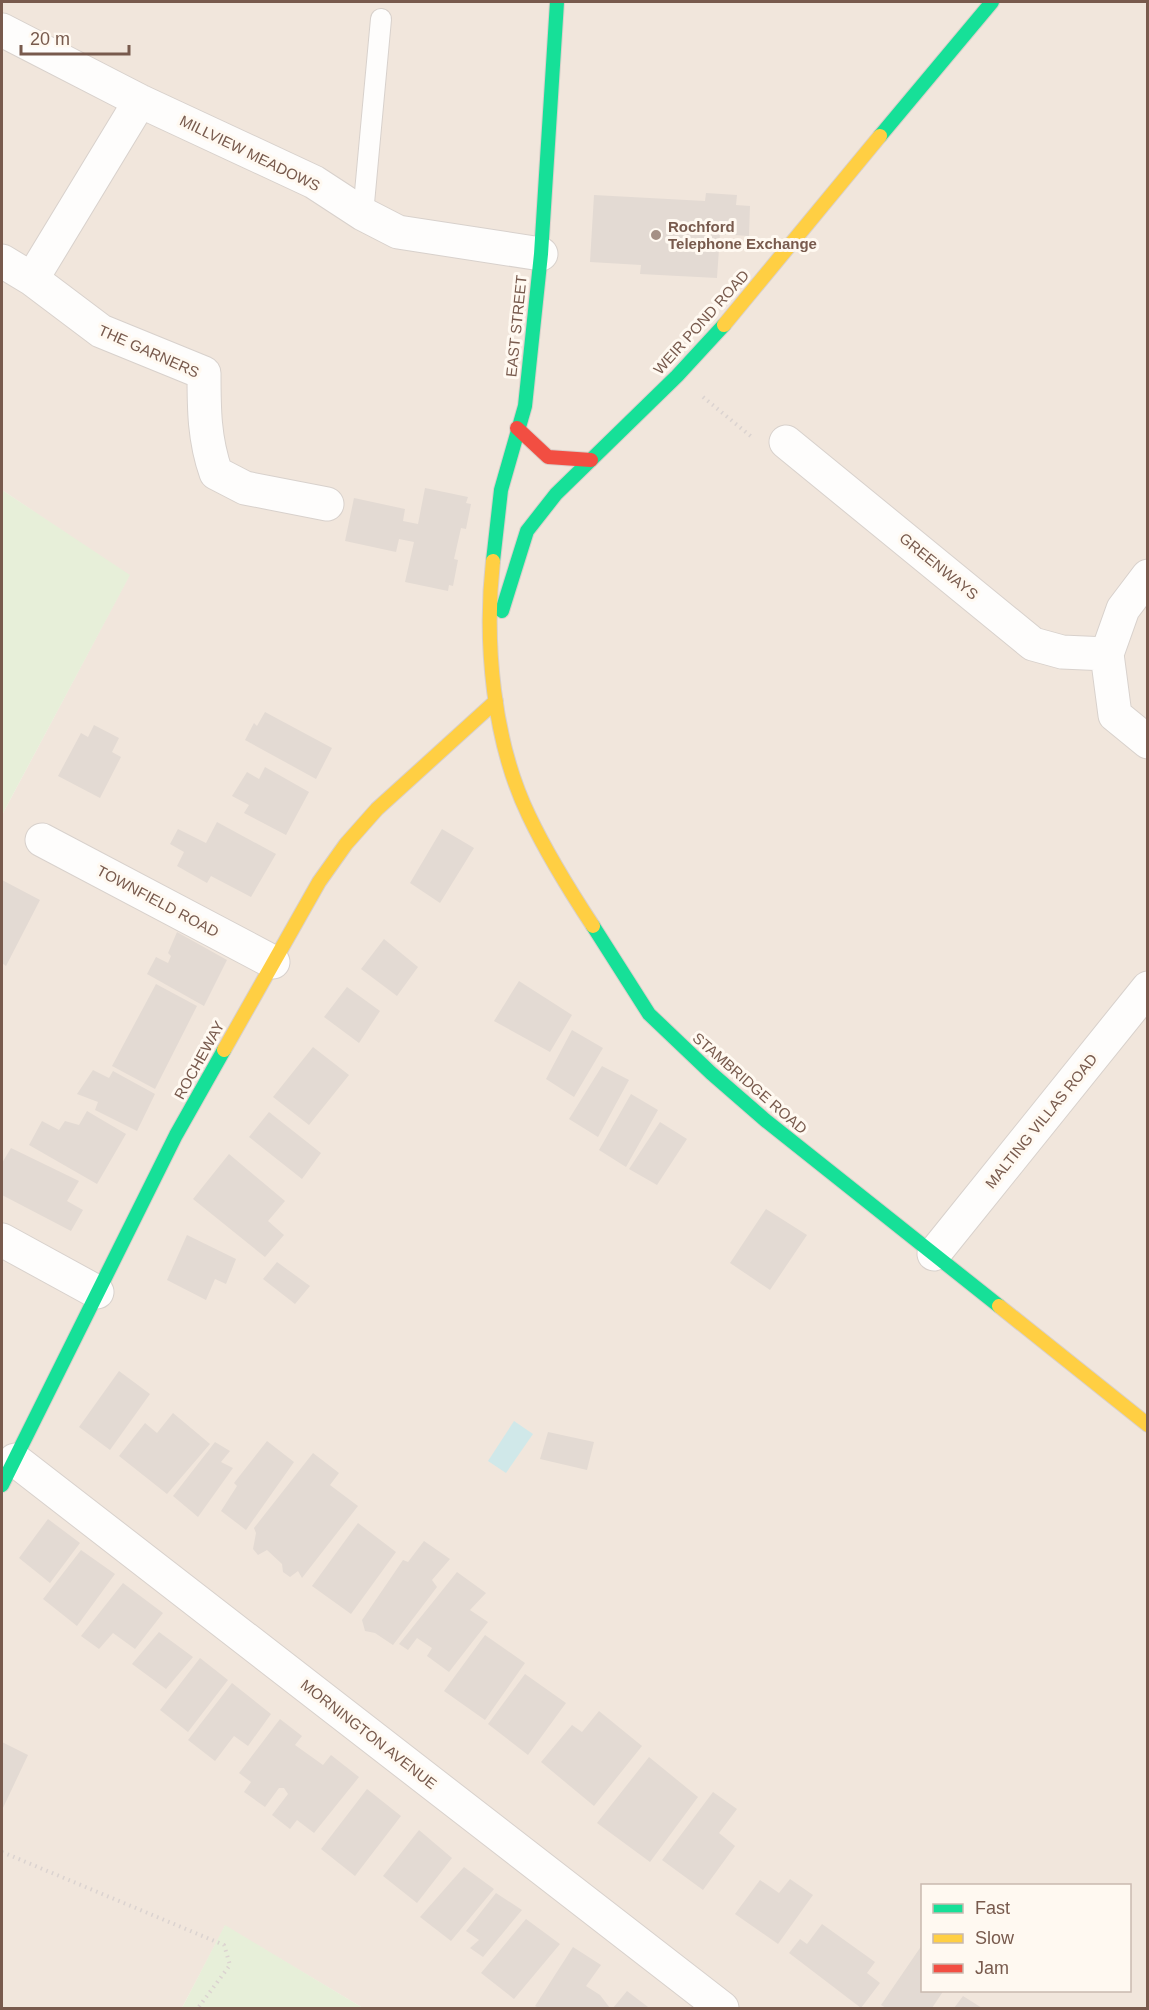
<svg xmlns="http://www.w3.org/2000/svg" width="1149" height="2010" font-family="Helvetica,sans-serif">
<rect width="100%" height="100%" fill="#f9f4ee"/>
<path fill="#f1e6dc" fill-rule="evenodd" d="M2,2H1147V2008H363L225,1926L182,2008H2V815L129,576L2,490ZM922,1886H1130V1990H922Z"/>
<path fill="#e7efd9" d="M2,490L130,575L2,815Z
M225,1925L363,2008H182Z"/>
<path fill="#d0e8e9" d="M514,1421L533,1434L506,1473L488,1461Z"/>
<path fill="#e3dad3" d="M706,193L737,195L736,205L750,206L749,236L720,234L717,278L640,274L641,265L590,262L594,195L705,201Z
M425,488L468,497L466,503L471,504L466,529L461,528L454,559L458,560L453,586L449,585L448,591L405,582L414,542L399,539L396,552L345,541L354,498L405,509L403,521L418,524Z
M265,712L332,748L316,779L245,740L254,723L257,726Z
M94,725L119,738L112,752L121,757L100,798L58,776L81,733L88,737Z
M265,767L309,792L286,835L244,813L249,805L232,796L247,772L259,779Z
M217,822L276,854L251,897L211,876L207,883L177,866L184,852L170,844L178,829L206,843Z
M442,829L474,848L440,903L410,883Z
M2,880L40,900L6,966L2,963Z
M177,932L227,960L204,1006L147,974L156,957L168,963L171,956L168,953Z
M384,939L418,967L397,996L361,969Z
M519,981L572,1015L550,1052L494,1021Z
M156,984L197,1006L155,1089L112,1066Z
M347,987L380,1011L359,1043L324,1017Z
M572,1030L603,1048L574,1097L546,1079Z
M313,1047L349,1075L309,1125L273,1097Z
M602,1066L629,1080L598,1137L569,1119Z
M93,1070L109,1078L113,1071L155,1094L137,1131L95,1110L98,1102L77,1094Z
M631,1094L658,1110L626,1167L599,1150Z
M87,1111L126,1134L97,1184L29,1145L42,1121L59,1130L65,1121L79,1125Z
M269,1112L321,1153L302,1179L249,1137Z
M660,1122L687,1139L657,1185L629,1169Z
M11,1148L79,1181L67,1201L83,1210L71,1231L2,1195V1163Z
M229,1154L285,1201L268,1221L284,1235L265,1257L193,1199Z
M766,1209L807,1235L770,1290L730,1263Z
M187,1235L236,1259L226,1284L215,1279L206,1300L167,1280Z
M277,1262L310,1286L295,1304L263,1279Z
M119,1371L150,1394L110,1450L79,1427Z
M173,1413L210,1444L167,1494L119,1456L145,1423L157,1433Z
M548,1432L594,1442L587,1470L540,1459Z
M267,1441L294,1462L246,1530L221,1511L237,1486L234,1483Z
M215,1442L230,1451L221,1462L233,1468L198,1517L173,1496Z
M313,1453L339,1473L330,1485L358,1506L302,1578L298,1571L290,1577L283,1572L282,1564L267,1550L258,1555L253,1549L256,1533L254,1528Z
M48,1519L80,1543L50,1583L19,1558Z
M358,1523L396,1552L351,1614L312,1586Z
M424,1541L450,1559L432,1580L437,1587L393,1645L375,1633L365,1631L362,1620L403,1560L408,1562Z
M81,1550L115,1574L77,1626L43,1599Z
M457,1572L486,1593L470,1610L488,1622L449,1672L427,1656L432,1648L417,1638L408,1650L399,1644Z
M123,1583L163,1613L135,1649L113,1633L99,1649L81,1636Z
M159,1632L193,1657L166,1689L132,1664Z
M485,1635L525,1663L485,1720L444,1691Z
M200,1658L228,1680L188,1732L160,1710Z
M525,1674L566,1703L528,1755L488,1724Z
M232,1683L271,1714L248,1746L234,1736L215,1761L188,1740Z
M599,1711L642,1746L594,1806L541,1762L572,1725L582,1732Z
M280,1719L302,1736L295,1745L323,1765L331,1755L359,1777L314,1833L297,1820L290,1829L272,1815L288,1794L284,1788H279L265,1807L244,1792L251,1782L239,1773Z
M2,1742L28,1755L2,1810Z
M649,1757L698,1797L650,1862L597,1823Z
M367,1789L401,1816L355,1876L321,1849Z
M713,1792L737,1809L719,1833L735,1846L703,1890L662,1860Z
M419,1830L452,1858L417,1903L383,1876Z
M464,1867L494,1889L451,1941L420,1917Z
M790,1879L813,1895L778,1944L735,1914L760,1880L779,1893Z
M496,1893L522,1910L483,1957L470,1948L479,1940L466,1931Z
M526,1919L560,1944L514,1999L481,1973Z
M822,1924L875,1962L867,1973L880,1983L861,2008L789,1953L800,1939L807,1944Z
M922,1945V1990H944L932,2008H886L881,2005Z
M573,1947L601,1965L586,1986L600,1995L610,2008H539L535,2006Z
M627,1991L648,2007L647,2008H613Z
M963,1996L982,2008H954Z"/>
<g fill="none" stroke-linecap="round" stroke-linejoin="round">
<defs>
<path id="lane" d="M363,214L381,19"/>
<path id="street" d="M2,30L140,101L314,182L363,214L398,232L541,254
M140,101L32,279L101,331L204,373C204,408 204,439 216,473L245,488L327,504
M2,261L32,279
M786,442L1033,644L1062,652L1107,654
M1148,576L1123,609L1107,654L1115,715L1148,742
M42,840L273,962
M2,1240L97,1292
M934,1254L1148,988
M15,1460L722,2008"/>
<path id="fast" d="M880,136L992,2
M493,561L501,490L525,406L541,254L557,2
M502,611L527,531L556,494L677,376L724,325
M593,926L649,1014L711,1073L765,1120L999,1306
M2,1485L176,1135L224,1050"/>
<path id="slow" d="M724,325L880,136
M493,561C484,642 493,742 529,816C547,854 570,891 593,926
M224,1050L319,882L346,844L377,809L496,701
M999,1306L1148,1425"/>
<path id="jam" d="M517,428L548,457L591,460"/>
</defs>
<use href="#lane" stroke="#d8d1cc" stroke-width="22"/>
<use href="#street" stroke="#d8d1cc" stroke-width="35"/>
<use href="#fast" stroke="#d9d0ca" stroke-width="16"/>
<use href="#slow" stroke="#d9d0ca" stroke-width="16"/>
<use href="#jam" stroke="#d9d0ca" stroke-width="16"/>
<path stroke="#dbd3d0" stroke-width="4" stroke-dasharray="1.5 4.5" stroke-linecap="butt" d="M703,397L753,438
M2,1852L224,1945L230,1965L198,2008"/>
<use href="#lane" stroke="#fefdfc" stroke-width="20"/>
<use href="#street" stroke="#fefdfc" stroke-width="33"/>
<use href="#fast" stroke="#16e098" stroke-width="14"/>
<use href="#slow" stroke="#ffcf43" stroke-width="14"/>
<use href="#jam" stroke="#f24e42" stroke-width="14"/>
</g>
<circle fill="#a59085" stroke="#fff9f1" stroke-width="2" cx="656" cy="235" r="6"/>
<g text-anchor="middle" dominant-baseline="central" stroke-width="6" stroke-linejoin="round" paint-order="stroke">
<g font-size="15" fill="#785a4d" stroke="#fff9f1">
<text transform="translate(250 153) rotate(26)">MILLVIEW MEADOWS</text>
<text transform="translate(701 322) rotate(-48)">WEIR POND ROAD</text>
<text transform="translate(516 326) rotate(-84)">EAST STREET</text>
<text transform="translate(149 351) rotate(24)">THE GARNERS</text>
<text transform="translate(939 566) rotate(39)">GREENWAYS</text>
<text transform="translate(158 901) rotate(28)">TOWNFIELD ROAD</text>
<text transform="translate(199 1060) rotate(-61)">ROCHEWAY</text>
<text transform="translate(750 1083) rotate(41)">STAMBRIDGE ROAD</text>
<text transform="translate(1041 1121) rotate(-51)">MALTING VILLAS ROAD</text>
<text transform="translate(369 1734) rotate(38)">MORNINGTON AVENUE</text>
</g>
<g font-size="15" font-weight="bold" fill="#785a4d" stroke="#fff9f1" text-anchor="start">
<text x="668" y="226">Rochford<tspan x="668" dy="17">Telephone Exchange</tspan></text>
</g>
</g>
<rect width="1149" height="2010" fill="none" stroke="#785a4d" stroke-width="6"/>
<rect x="921" y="1884" width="210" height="108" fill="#fff9f1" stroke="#c9b9af" stroke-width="1.5"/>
<rect x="933" y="1904" width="30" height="9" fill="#16e098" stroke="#c9b9af" stroke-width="1.5"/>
<text x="975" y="1914" font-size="18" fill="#785a4d">Fast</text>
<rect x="933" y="1934" width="30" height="9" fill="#ffcf43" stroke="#c9b9af" stroke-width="1.5"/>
<text x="975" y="1944" font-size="18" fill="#785a4d">Slow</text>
<rect x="933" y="1964" width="30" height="9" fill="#f24e42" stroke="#c9b9af" stroke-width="1.5"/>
<text x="975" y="1974" font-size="18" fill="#785a4d">Jam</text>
<path d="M21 45v9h108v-9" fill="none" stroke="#785a4d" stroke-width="3"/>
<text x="30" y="45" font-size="18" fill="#785a4d" stroke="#fff9f1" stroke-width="4.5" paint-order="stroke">20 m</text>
</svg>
